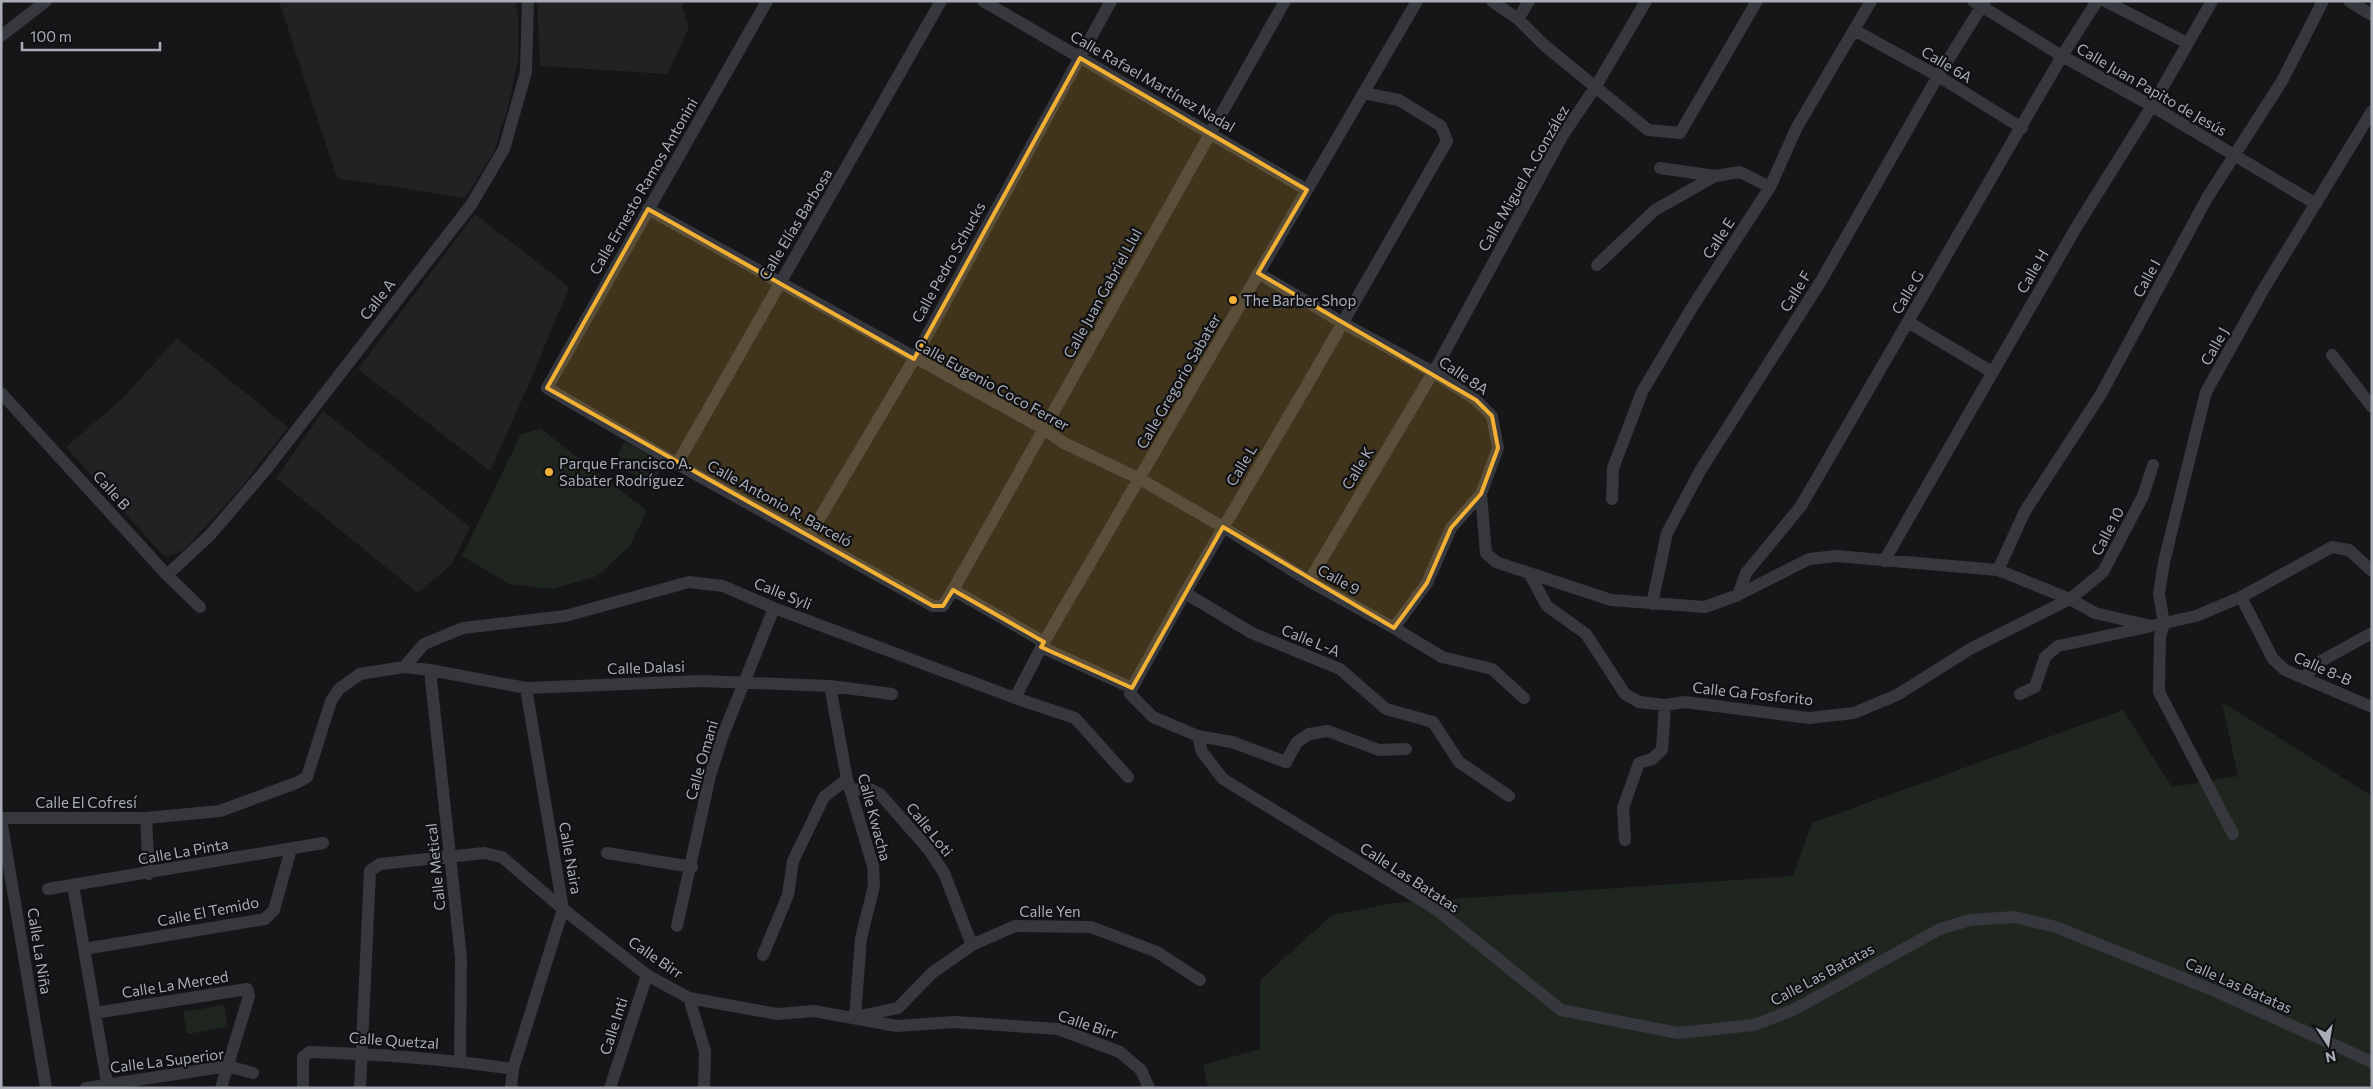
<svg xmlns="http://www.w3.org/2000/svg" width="2373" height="1089" font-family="Commissioner,sans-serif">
<rect width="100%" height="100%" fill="#161618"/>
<path fill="#222225" d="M279,1H515L518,15V61L508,107L494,152L465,198L337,178Z
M537,1H685L682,6L689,28L667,74L540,66Z
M475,214L569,287L532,377L490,471L358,369Z
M177,338L288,427L239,490L184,550L169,556L163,555L66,447L123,398Z
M323,411L470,527L451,565L418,593L276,478Z"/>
<path fill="#1e261f" d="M541,429L647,511L629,547L597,576L552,589L509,584L462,556L521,434Z
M625,442L663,463L652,485L613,463Z
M2222,702L2372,796V1088H1208L1203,1065L1260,1049V980L1332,915L1394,903L1793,876L1812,823L2123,710L2172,787L2238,776Z
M224,1005L228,1027L187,1034L183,1012Z"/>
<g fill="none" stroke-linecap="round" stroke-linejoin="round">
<path stroke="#37383d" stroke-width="12" d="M767,1L547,388L677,464L933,606H943L953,590L1285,1
M983,1L1307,190
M1492,1L1518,19L1544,45L1648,130L1680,133L1757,1
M1973,1L2062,56L2152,106L2316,204
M2105,1L2187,43
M2349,1L2372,15
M1518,19L1529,1
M1854,30L1938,76L2022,128
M1,36L46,1
M1363,93L1399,100L1441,126L1447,141L1303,392L1185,593L1132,688L1130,694L1153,717L1198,736L1202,752L1223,779L1437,910L1561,1010L1678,1033L1754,1025L1793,1010L1940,929L1970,920L2015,917L2056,927L2215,991L2372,1062
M1660,168L1715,176L1740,172L1770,187
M648,209L1044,429L1064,443L1140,479L1223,527L1309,581L1394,628L1442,657L1492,669L1524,698
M1597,265L1655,210L1715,176
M1258,273L1343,323L1433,372L1476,400L1492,416L1498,448L1481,494L1451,528L1427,583L1394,628
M1908,322L1992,372
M2332,355L2372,407
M1,393L167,575L200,607
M677,464C764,309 854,156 941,1
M1481,494L1486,553L1496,562L1529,573L1547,606L1586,634L1625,694L1639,702L1665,705L1685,702L1809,718L1854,713L1897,695L1970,649L2070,599L2103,572L2143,496L2153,465
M1612,499L1613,468L1642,392L1691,309L1770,187L1797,127L1871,1
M809,536L914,359L1111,1
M1884,561L2077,226L2152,106L2212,1
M1998,570L2025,511L2101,394L2207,198L2282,81L2323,1
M1529,573L1611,600L1705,607L1738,595L1809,559L1836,556L1998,570L2070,599L2095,613L2151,626L2196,616L2241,597L2332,547L2349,550L2371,570
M167,575L210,535L264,472L471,205L504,149L526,72L528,1
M1309,581L1438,364L1563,135L1596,86L1646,1
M953,590L1044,642
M1185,593L1252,633L1340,669L1386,709L1433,722L1459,762L1509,796
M1738,595L1746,573L1801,506L2062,56L2097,1
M2241,597L2273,659L2285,670L2372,707
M1652,604L1667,533L1700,471L1821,281L1938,76L1985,1
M1041,647L1132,688
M404,667L424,644L463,628L565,616L689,582L723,586L774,608L1015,698L1075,718L1128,777
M430,670L461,958L460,1061
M2304,677L2321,661L2372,633
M830,686L847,779L873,866L874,886L861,938L855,1017L898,1008L932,973L972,945L1015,926L1091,927L1157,952L1200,980
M2020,694L2035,687L2045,657L2058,646L2148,627
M1015,698L1044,642L1417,1
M1198,736L1232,742L1286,762L1297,742L1309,734L1328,731L1379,750L1406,749
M850,790L867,788L880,794L929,850L944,873L972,945
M1,818H146L149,874
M146,818L220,811L296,783L307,777L331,701L339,689L360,674L404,667L430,670L526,688L702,681L830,686L892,694
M1,819L46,1088
M2233,834L2159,692L2160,636L2164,624L2159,594L2164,562L2206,392L2263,290L2372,111
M1625,840L1623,808L1639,763L1652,759L1662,750L1665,705
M607,853L692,867
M73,885L108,1088
M48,889L323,843
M677,926L710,776L723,735L774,608
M84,949L265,919L274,910L291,849
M763,955L788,895L793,861L824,797L847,779
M689,998L705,1051L704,1088
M95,1013L247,989L249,996L221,1088
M86,1088L228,1066L253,1073
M303,1088V1057L310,1052C378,1054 446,1059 513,1069
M360,1088L370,871L380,864L484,853L502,857L563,909L647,975L689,998L777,1014L814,1011L897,1026L955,1022L1058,1029L1120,1052L1141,1070L1149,1088
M511,1088L513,1069L563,909L526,688
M610,1088L647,975"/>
</g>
<path fill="#f2b134" fill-opacity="0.2" stroke="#f2b134" stroke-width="4" stroke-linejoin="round" d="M1080,58L1307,190L1258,273L1476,400L1492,416L1498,448L1481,494L1451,528L1427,583L1394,628L1223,527L1132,688L1041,647L1044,642L953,590L943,606H933L547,388L648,209L914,359Z"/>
<g fill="#f2b134" stroke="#111113" stroke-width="2">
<circle cx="1233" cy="300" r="5"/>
<circle cx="549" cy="472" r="5"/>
</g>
<g text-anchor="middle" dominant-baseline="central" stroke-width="4.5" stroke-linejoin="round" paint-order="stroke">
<g font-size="15" fill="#a8adb8" stroke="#111113">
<text transform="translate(1947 64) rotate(31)">Calle 6A</text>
<text transform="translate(1153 81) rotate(30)">Calle Rafael Martínez Nadal</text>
<text transform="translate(2152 89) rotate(30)">Calle Juan Papito de Jesús</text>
<text transform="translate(1523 178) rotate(-60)">Calle Miguel A. González</text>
<text transform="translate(643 186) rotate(-60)">Calle Ernesto Ramos Antonini</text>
<text transform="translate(795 224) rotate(-59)">Calle Elías Barbosa</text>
<text transform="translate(1718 238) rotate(-57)">Calle E</text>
<text transform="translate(948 262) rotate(-61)">Calle Pedro Schucks</text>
<text transform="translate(2032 271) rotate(-60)">Calle H</text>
<text transform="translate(2146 278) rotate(-61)">Calle I</text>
<text transform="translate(1795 291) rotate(-58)">Calle F</text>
<text transform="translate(1907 292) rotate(-59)">Calle G</text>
<text transform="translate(1102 293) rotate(-61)">Calle Juan Gabriel Llul</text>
<text transform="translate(377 299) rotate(-52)">Calle A</text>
<text transform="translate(2214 346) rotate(-61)">Calle J</text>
<text transform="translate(1464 375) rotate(34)">Calle 8A</text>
<text transform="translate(1178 381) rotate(-60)">Calle Gregorio Sabater</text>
<text transform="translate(992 384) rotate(29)">Calle Eugenio Coco Ferrer</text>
<text transform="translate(1241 465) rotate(-59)">Calle L</text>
<text transform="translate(1357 468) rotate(-59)">Calle K</text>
<text transform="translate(112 490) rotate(48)">Calle B</text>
<text transform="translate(780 503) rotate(29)">Calle Antonio R. Barceló</text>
<text transform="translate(2107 531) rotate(-62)">Calle 10</text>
<text transform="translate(1339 579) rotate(29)">Calle 9</text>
<text transform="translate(783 593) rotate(22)">Calle Syli</text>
<text transform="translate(1311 640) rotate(22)">Calle L-A</text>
<text transform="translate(646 667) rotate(-2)">Calle Dalasi</text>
<text transform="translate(2323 668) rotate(24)">Calle 8-B</text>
<text transform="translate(1753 693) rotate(6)">Calle Ga Fosforito</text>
<text transform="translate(701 760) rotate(-74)">Calle Omani</text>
<text x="86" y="802">Calle El Cofresí</text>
<text transform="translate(875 817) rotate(75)">Calle Kwacha</text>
<text transform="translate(930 829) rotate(51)">Calle Loti</text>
<text transform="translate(183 851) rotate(-10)">Calle La Pinta</text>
<text transform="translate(571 858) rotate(80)">Calle Naira</text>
<text transform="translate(435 867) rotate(-96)">Calle Metical</text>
<text transform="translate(1410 877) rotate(33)">Calle Las Batatas</text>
<text transform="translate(208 911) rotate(-11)">Calle El Temido</text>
<text x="1050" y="911">Calle Yen</text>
<text transform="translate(40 951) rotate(81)">Calle La Niña</text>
<text transform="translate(656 957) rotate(34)">Calle Birr</text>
<text transform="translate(1822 974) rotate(-28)">Calle Las Batatas</text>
<text transform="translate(175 984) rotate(-9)">Calle La Merced</text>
<text transform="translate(2239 985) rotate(24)">Calle Las Batatas</text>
<text transform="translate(1088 1024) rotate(18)">Calle Birr</text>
<text transform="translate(613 1026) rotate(-72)">Calle Inti</text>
<text transform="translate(394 1040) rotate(4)">Calle Quetzal</text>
<text transform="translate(167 1060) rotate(-7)">Calle La Superior</text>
</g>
<g font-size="15" fill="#a8adb8" stroke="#111113" text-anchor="start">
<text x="1243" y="300">The Barber Shop</text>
<text x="559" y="463">Parque Francisco A.<tspan x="559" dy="17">Sabater Rodríguez</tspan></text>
</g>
</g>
<rect width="2373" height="1089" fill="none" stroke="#a8adb8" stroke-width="5"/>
<g transform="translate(2328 1044) rotate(168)" stroke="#111113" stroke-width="4" paint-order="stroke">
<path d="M0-4L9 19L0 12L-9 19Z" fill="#a8adb8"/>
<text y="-8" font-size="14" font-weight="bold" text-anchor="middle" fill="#a8adb8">N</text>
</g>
<path d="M22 42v8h138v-8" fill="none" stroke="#a8adb8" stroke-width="2.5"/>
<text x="30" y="42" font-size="15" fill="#a8adb8" stroke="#111113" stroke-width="4" paint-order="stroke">100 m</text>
</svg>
